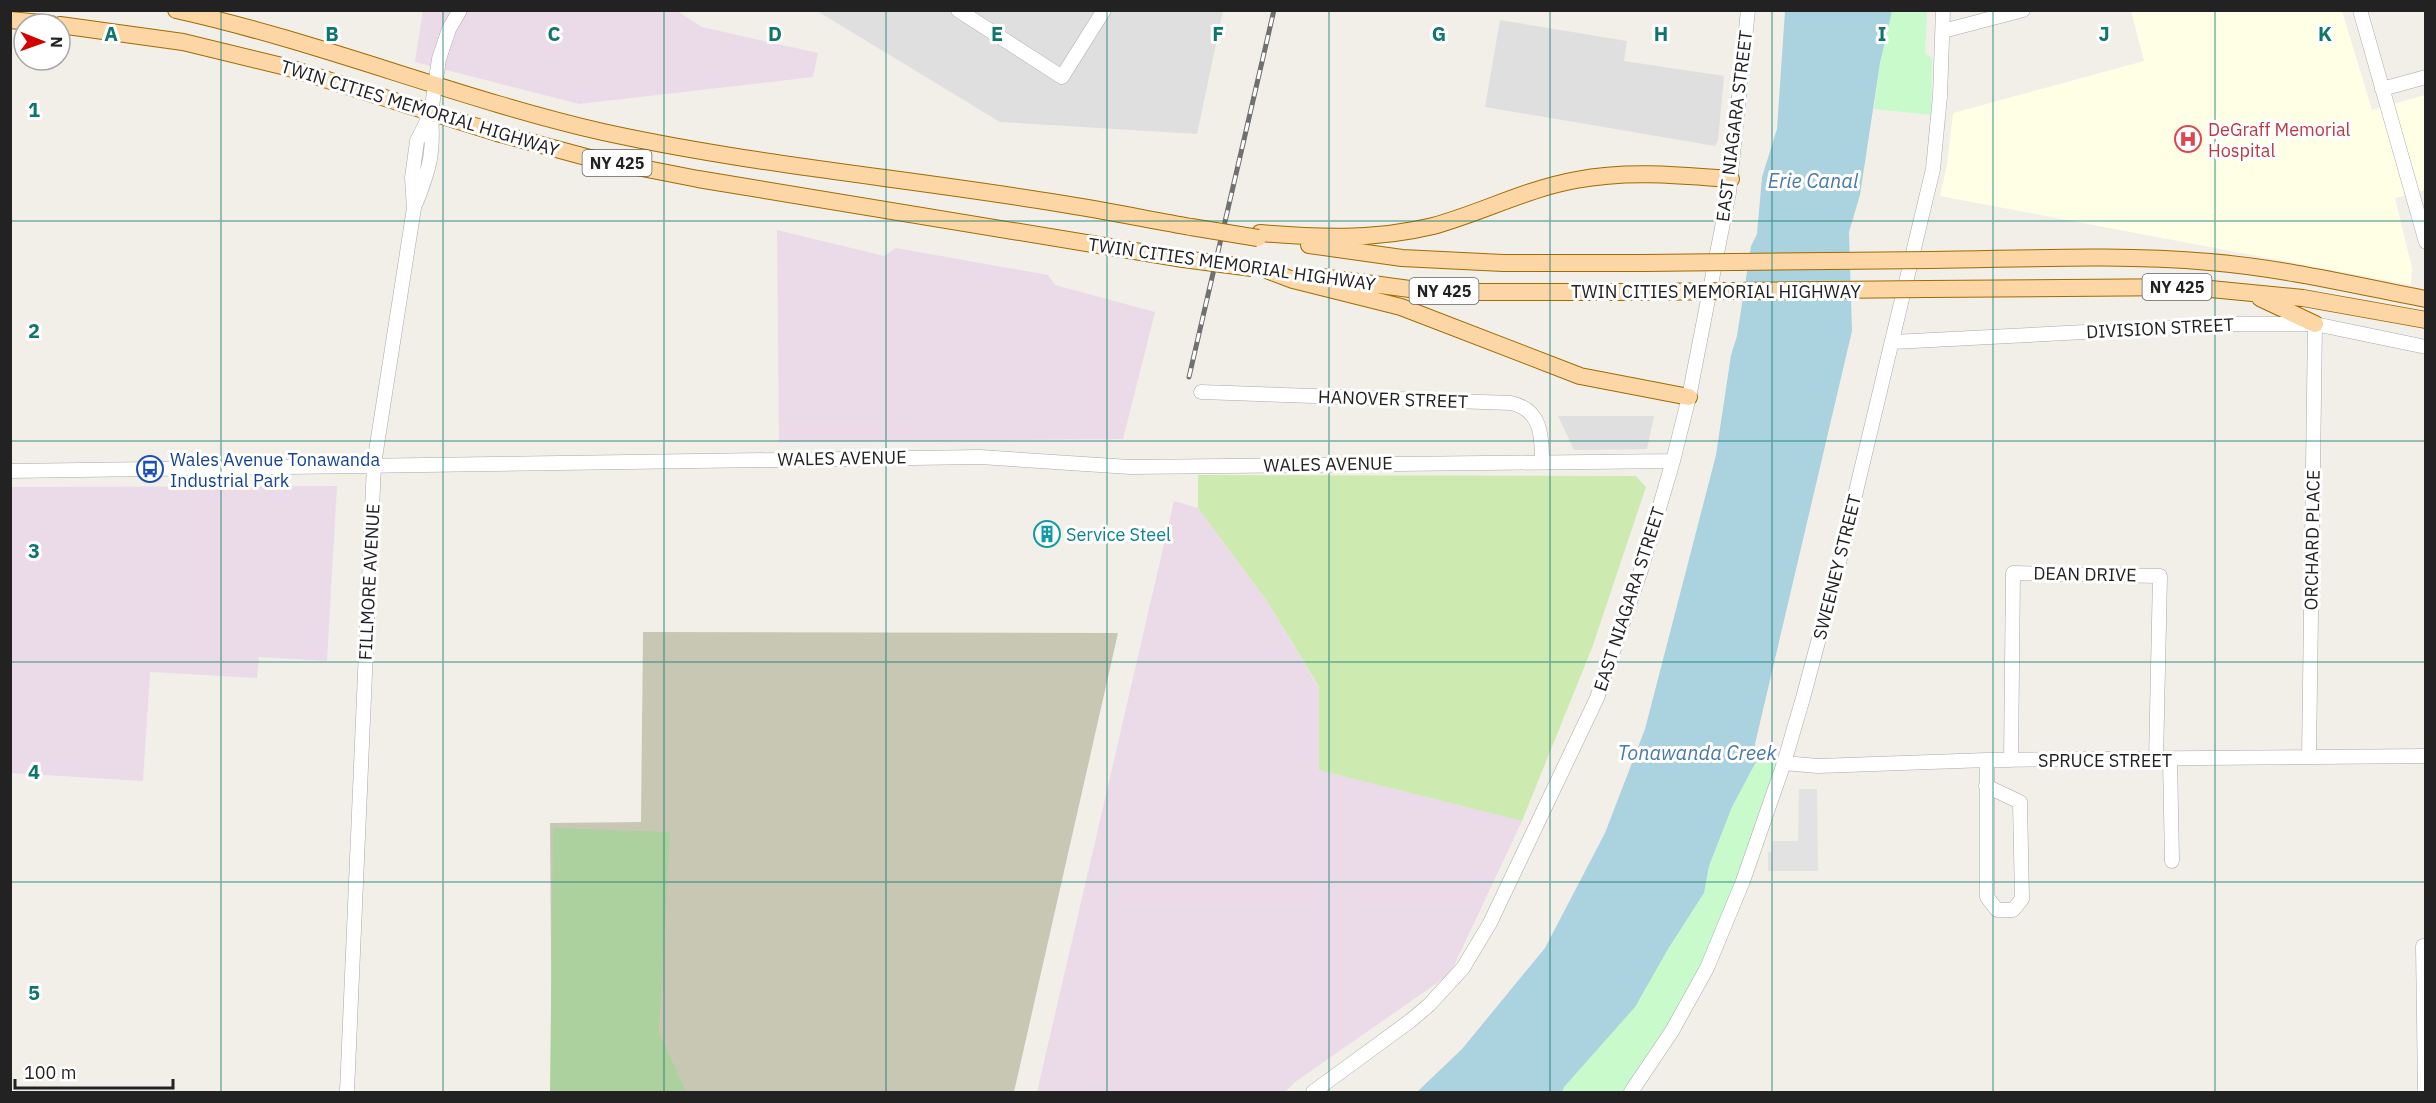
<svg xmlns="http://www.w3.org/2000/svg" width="2436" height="1103" font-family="'IBM Plex Sans',sans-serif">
<rect width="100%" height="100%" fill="#f2efe9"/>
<path fill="#e0dfdf" d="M817,11H1223L1197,134L1000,122Z
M1500,20L1627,41L1624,61L1724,76L1718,140L1715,146L1485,107Z
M1558,416H1654L1647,449L1574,450Z"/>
<path fill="#ebdbe8" d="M423,10L677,11L702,27L818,53L813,77L579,104L415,62Z
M777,230L884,256L896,248L1048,275L1055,285L1155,312L1123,439L779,442Z
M337,486L327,661L259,657L257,678L150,672L143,781L11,773V487Z
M1174,501L1198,508L1267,601L1319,688L1320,770L1522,821L1450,974L1295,1082L1285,1092H1037Z"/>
<path fill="#ffffe5" d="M2131,11H2342L2372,110L2425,95V190L2395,198L2412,268L2411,285L1940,196L1947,165L1953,113L2144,61Z"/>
<path fill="#c7c7b4" d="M643,632L1118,633L1014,1092H552L550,823L641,822Z"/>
<path fill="#cdebb0" d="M1198,475L1636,476L1646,487L1592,648L1522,821L1319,770V687L1267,601L1198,508Z"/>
<path fill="#add19e" d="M553,828L670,832L659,1032L686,1092H550Z"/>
<path fill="#c8facc" d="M1892,11H1927L1925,53L1932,58L1931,115L1874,109L1880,63Z
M1757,760L1784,763L1707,968L1630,1092H1562L1563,1087L1668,949L1704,893L1709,866L1732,807Z"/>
<path fill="#e2e2e2" d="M1799,789H1817L1818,871H1768V852H1772V841H1798Z"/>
<path fill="#aad3df" d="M1785,11H1892L1880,63L1860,195L1849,232L1852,331L1755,744L1757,760L1732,807L1709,866L1704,893L1668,949L1635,1007L1564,1087L1562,1092H1417L1462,1049L1545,948L1605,833L1645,729L1716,455L1731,355L1737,336L1751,246L1757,234L1762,177L1777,129Z"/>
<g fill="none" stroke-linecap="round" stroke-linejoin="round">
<defs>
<path id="minor" d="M958,10L1062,77L1104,10
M2360,10L2426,242
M1943,31L2023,10
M2382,89L2426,77
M416,203C430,168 434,152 431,114
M1893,342L2238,324H2315L2426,347
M1201,392L1511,403C1541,410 1542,434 1542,462
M10,471L980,457L1130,467L1673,461
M2309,757L2315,324
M2170,759L2172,861
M2011,760L2013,573L2160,576L2156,760
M1784,763L1818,766L1987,760L2426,756
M1986,786L2020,802L2022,899L2013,910H1997L1987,897V760
M2423,946L2425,1092
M347,1092L374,464L414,208L412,178L417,141L431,113L439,59L449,29L460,10
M1313,1092L1410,1021L1429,1005L1463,968L1490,923L1597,698L1641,570L1673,461L1689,397L1729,192L1748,10
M1631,1092L1672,1031L1707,968L1743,881L1784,763L1803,698L1837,571L1933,169L1940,96L1943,10"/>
<path id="major" d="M176,10C321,42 459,99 603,132C753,165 906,178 1057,203C1102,210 1146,219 1191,227
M10,20L51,24
M60,25L183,42L286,67L497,133L586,157L698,179L1183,259
M1260,233C1318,238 1376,240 1433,226C1481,213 1526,189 1576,180C1627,170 1679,175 1731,179
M1309,245L1402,258L1503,263H1643
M1932,260C2024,259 2118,254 2210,262C2282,268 2354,285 2426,299
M1269,271L1293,280L1401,307L1580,376L1689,397
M1321,277L1417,290L1465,292H1637
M1927,289L2190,287L2303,298L2426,320
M2260,298L2315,324"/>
</defs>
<use href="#minor" stroke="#a9a9a9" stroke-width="15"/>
<use href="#major" stroke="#a06b00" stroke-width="18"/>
<use href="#minor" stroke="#fff" stroke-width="14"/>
<use href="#major" stroke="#fcd6a4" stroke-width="16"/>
<defs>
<path id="rail" d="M1189,377L1274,10"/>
</defs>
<use href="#rail" stroke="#707070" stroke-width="5"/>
<use href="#rail" stroke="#fff" stroke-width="3" stroke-dasharray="9" stroke-linecap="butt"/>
<defs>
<path id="major-bridge" d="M1191,227L1258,238
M1183,259L1252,268
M1643,263L1932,260
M1637,292L1927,289"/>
</defs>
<use href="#major-bridge" stroke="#a06b00" stroke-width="18" stroke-linecap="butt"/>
<use href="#major-bridge" stroke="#fcd6a4" stroke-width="16"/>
</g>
<path fill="none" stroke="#0f766e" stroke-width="1.5" stroke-opacity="0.55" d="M221,10V1092M443,10V1092M664,10V1092M886,10V1092M1107,10V1092M1329,10V1092M1550,10V1092M1772,10V1092M1993,10V1092M2215,10V1092M10,221H2426M10,441H2426M10,662H2426M10,882H2426"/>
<defs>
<symbol id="hospital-ring" viewBox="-11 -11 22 22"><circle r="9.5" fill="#fff" stroke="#e0444e" stroke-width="1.5"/><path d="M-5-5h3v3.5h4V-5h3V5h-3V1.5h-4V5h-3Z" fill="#e0444e"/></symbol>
<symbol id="bus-ring" viewBox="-11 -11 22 22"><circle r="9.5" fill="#fff" stroke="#1a4fb4" stroke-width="1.5"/><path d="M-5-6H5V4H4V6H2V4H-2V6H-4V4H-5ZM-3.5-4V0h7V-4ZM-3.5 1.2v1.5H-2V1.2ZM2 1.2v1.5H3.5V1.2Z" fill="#1a4fb4"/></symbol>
<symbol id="building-ring" viewBox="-11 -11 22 22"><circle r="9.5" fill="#fff" stroke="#0f9aa8" stroke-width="1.5"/><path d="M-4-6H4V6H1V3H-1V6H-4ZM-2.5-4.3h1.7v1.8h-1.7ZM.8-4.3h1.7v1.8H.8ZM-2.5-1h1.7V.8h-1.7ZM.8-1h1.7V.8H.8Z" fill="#0f9aa8"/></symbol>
</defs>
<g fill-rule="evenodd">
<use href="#hospital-ring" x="2173" y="124" width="30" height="30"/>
<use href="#bus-ring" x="135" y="454" width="30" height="30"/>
<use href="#building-ring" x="1032" y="519" width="30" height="30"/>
</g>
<g text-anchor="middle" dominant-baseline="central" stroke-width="6" stroke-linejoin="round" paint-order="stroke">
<g fill="#fff" stroke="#646464" stroke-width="1.5">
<rect x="582.5" y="150" width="69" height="26" rx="4.5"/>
<rect x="2142.5" y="274" width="69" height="26" rx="4.5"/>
<rect x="1409.5" y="278" width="69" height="26" rx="4.5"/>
</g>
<g font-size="16" font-weight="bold" fill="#222">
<text x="617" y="163">NY 425</text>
<text x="2177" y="287">NY 425</text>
<text x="1444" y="291">NY 425</text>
</g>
<g font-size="18" fill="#222" stroke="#fff">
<text transform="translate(420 108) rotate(17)">TWIN CITIES MEMORIAL HIGHWAY</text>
<text transform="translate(1734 126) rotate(-83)">EAST NIAGARA STREET</text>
<text transform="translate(1232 264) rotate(8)">TWIN CITIES MEMORIAL HIGHWAY</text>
<text x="1716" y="291">TWIN CITIES MEMORIAL HIGHWAY</text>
<text transform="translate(2160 328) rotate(-3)">DIVISION STREET</text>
<text transform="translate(1393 399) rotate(2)">HANOVER STREET</text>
<text transform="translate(842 458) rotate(-1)">WALES AVENUE</text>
<text transform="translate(1328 464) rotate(-1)">WALES AVENUE</text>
<text transform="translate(2312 540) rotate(-89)">ORCHARD PLACE</text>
<text transform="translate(1837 567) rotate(-76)">SWEENEY STREET</text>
<text transform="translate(2085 574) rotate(1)">DEAN DRIVE</text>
<text transform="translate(369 582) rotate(-87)">FILLMORE AVENUE</text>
<text transform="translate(1629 599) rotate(-72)">EAST NIAGARA STREET</text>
<text x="2105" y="760">SPRUCE STREET</text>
</g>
<g font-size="18" fill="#be3a42" stroke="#fff" text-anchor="start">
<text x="2208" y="129">DeGraff Memorial<tspan x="2208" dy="21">Hospital</tspan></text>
</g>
<g font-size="18" fill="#164399" stroke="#fff" text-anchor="start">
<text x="170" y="459">Wales Avenue Tonawanda<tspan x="170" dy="21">Industrial Park</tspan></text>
</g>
<g font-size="18" fill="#0d838f" stroke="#fff" text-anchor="start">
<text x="1066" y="534">Service Steel</text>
</g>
<g font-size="20" font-style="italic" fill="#4a7aab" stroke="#fff">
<text x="1813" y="180">Erie Canal</text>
<text x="1697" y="752">Tonawanda Creek</text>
</g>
</g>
<g font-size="20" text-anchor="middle" font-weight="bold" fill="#0f766e" stroke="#fff" stroke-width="6" stroke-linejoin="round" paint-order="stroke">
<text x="111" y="41">A</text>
<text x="332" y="41">B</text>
<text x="554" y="41">C</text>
<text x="775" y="41">D</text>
<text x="997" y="41">E</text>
<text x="1218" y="41">F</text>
<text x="1439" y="41">G</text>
<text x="1661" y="41">H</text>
<text x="1882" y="41">I</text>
<text x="2104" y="41">J</text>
<text x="2325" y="41">K</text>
<text x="34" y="117">1</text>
<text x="34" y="338">2</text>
<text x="34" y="558">3</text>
<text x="34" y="779">4</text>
<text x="34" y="1000">5</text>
</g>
<rect width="2436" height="1103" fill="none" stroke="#222222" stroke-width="24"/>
<g transform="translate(42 42) rotate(91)"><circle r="28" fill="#ffffff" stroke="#a7a7a7" stroke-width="1.5"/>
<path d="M0-4.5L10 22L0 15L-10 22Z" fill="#d40000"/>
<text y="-9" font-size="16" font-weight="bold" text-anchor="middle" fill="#222222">N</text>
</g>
<path d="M15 1079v9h158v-9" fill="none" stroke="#222222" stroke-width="3"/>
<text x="24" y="1079" font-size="18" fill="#222222" stroke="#ffffff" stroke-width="4.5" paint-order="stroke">100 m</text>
</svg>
